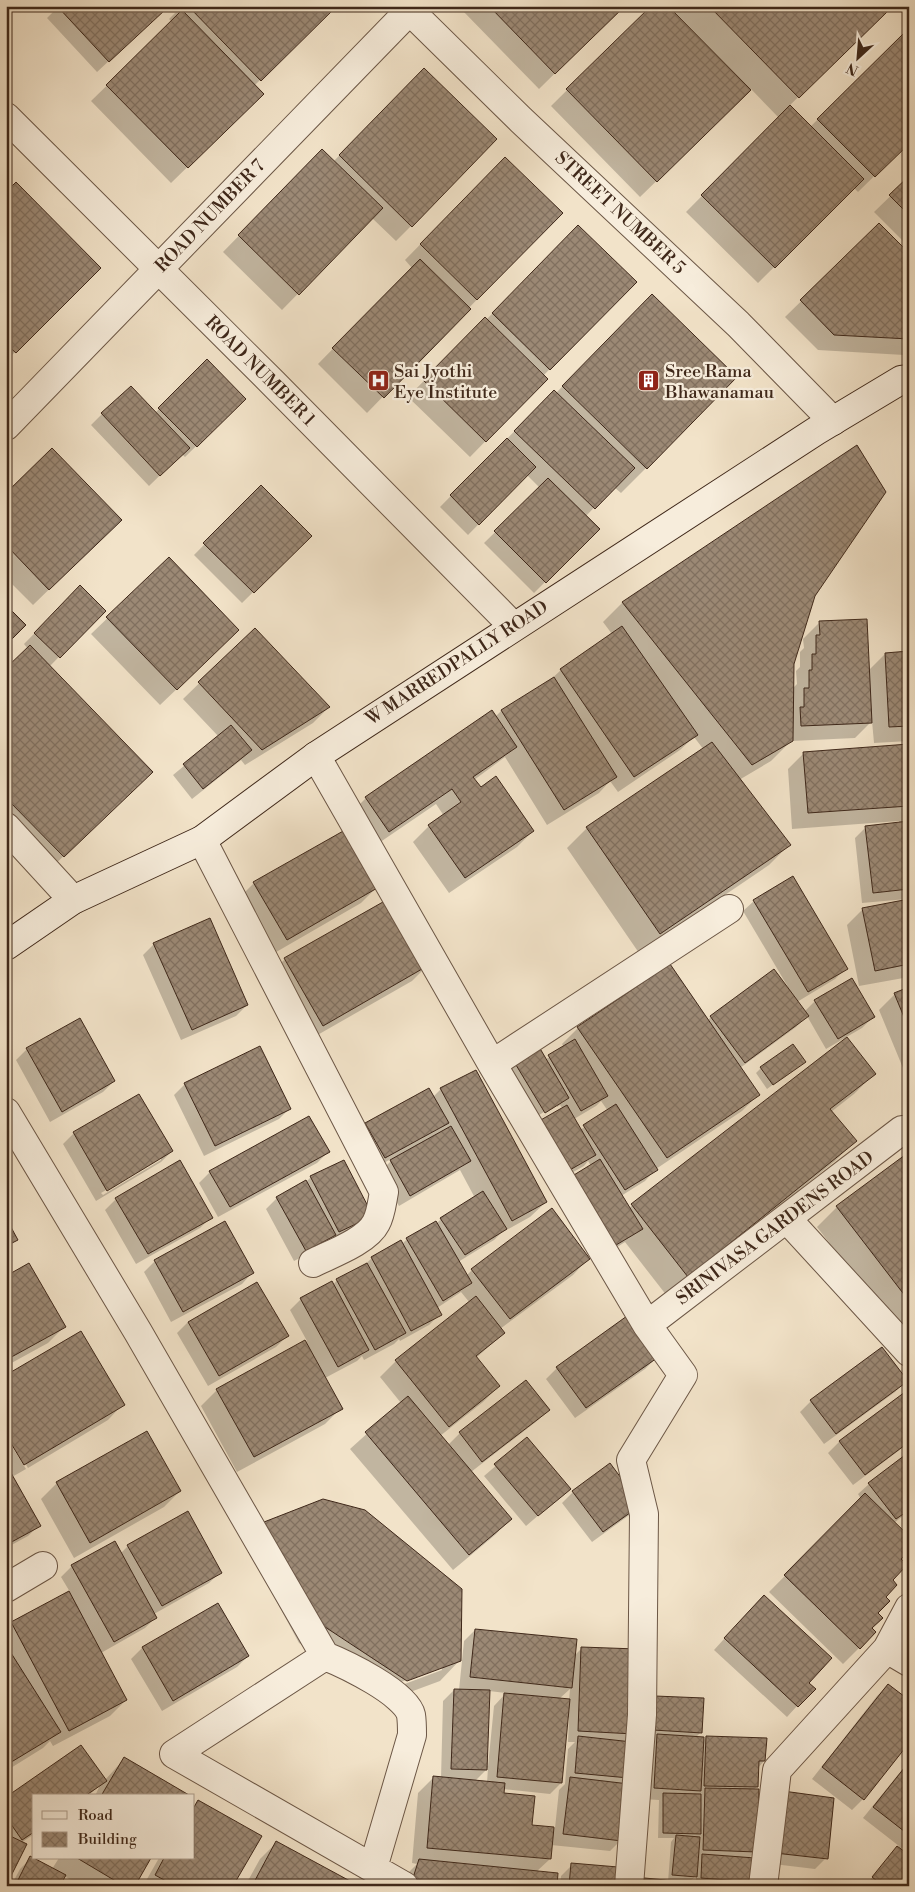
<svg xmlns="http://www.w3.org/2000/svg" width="915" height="1892" font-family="'Libre Bodoni',serif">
<defs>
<pattern id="building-cross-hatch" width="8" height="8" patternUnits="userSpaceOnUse" patternTransform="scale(1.25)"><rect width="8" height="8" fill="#9c8975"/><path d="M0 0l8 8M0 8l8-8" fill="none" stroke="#81705f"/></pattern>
</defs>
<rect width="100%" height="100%" fill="#f2e3c9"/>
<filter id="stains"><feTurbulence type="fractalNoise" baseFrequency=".004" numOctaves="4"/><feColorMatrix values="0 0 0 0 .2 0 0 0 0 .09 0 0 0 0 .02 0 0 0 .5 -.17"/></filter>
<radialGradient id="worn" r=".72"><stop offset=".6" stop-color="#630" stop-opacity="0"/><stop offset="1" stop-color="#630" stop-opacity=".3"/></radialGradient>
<path fill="#0003" fill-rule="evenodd" d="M59,6L153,20L97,72L47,18Z
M182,6H336L255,85L247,109L171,183L91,101L172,22L169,19Z
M464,6H623L539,89L461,9Z
M652,6L668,8L670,6H882L867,31L789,106L810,127L905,34L909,142L858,192L854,188L758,283L686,212L779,118L751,89L640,197L551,106Z
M408,85L411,226L396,241L372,218L282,310L223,252L322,151L333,162Z
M505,158L561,213L367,413L318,364L412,268L405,260Z
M909,178V247L874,212Z
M6,193L100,268L6,361Z
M879,225L909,255V350L904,355L818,350L785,317Z
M562,242L635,282L543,376L546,379L470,457L408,397L485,319L486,320Z
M626,321L646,468L621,493L614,487L585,517L598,529L534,593L484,543L540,488L527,475L468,535L440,507L554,391L556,393Z
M207,361L244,399L185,457L182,454L149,486L91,425L102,414L155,413Z
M857,447L792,664V689L797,684L796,671L800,667V652L804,648L803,639L819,623L868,671L885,654L909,653V741L874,743L872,721L855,738L791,741L771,761L739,780L789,845L769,865L639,953L567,848L587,828L704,750L694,737L680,750L618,792L610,781L599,793L547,825L505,757L474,780L480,789L533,831L517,847L449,893L413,842L429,826L444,816L436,804L373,847L350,814L366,798L492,712L495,717L501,711L548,682L561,670L612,634L603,622L622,603Z
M261,487L310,536L242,603L194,555Z
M6,495L104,536L33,605L6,578Z
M169,559L222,646L160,705L91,634Z
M80,587L104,611L50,666L131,791L43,876L6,838V670L28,649L24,644Z
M255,629L329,707L313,723L245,765L241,760L192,799L173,775L219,737L183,699Z
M909,746V977L859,986L847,925L863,909L907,901V899L862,903L855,838L866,827L899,824V821L792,829L788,769L804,753Z
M254,883L377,887L361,903L271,955L238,899Z
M754,901L846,968L835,979L797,1002L804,1012L815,1001L873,1017L862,1028L826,1049L807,1016L796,1027L740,1068L758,1095L742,1111L656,1169L645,1181L621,1196L629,1208L847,1039L874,1074L854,1094L831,1112L855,1141L835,1161L667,1296L625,1242L600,1258L591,1166L588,1161L584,1166L557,1181L563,1109L560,1105L533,1123L503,1072L514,1061L545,1060L564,1047L562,1044L578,1028L707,1021L711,1017L788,987L743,911ZM601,1101L608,1111L580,1130L574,1119L596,1106ZM557,1104V1107L540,1118L539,1115Z
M154,944L247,1005L236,1016L181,1040L143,955Z
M285,959L428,965L412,981L307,1041L269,975Z
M909,988V1065L903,1068L879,1010L895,994Z
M79,1019L114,1081L103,1092L50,1122L16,1060L27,1049Z
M260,1047L290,1108L279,1119L204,1156L174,1095L185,1084Z
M804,1062L767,1089L756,1073L761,1068Z
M441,1089L546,1202L530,1217L501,1233L494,1240L458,1262L466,1276L472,1270L588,1259L573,1275L500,1329L504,1333L476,1358L499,1386L483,1402L440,1436L448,1445L460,1433L526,1382L548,1410L537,1421L471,1472L510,1519L495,1535L453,1570L350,1449L401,1403L380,1377L396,1361L470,1303L461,1292L437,1308L440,1314L429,1325L400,1341L399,1339L394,1344L364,1360L362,1356L357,1361L325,1378L341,1408L325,1424L237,1472L201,1406L217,1390L307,1341L290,1310L301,1299L333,1285L337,1280L362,1267L372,1258L402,1244L407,1239L436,1224L441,1219L475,1198L460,1170L399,1206L380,1172L395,1157L374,1168L355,1135L366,1124L433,1097Z
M138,1095L172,1151L161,1162L96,1201L63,1144L74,1133ZM161,1157V1160L103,1195L101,1193Z
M328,1152L317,1163L218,1217L199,1183L210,1172Z
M909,1153V1342L907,1344L817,1227L837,1207Z
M344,1161L360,1227L294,1261L266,1209L277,1198L307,1181L311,1177Z
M116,1199L211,1217L200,1228L136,1264L105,1210Z
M6,1221L16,1240L6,1250Z
M155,1261L252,1273L242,1284L171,1322L144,1272Z
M6,1277L64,1327L48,1343L6,1366Z
M257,1284L287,1336L276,1347L208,1386L177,1333L188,1322Z
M656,1358L645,1369L575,1418L546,1379L557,1368Z
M906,1381L895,1392L824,1444L800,1412L811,1401Z
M905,1393L909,1399V1443L853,1485L828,1453L839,1442Z
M123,1404L108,1420L28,1468L6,1433Z
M146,1433L180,1491L164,1507L74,1558L41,1499L57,1483Z
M6,1437L26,1469L12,1477L39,1525L28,1536L6,1548Z
M527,1439L569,1489L526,1526L484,1476Z
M909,1454V1511L894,1523L902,1545L899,1559L871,1629L859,1648L843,1664L769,1592L861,1499L858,1494L869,1484Z
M573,1492L639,1505L628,1516L592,1542L562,1503Z
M265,1523L460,1660L440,1681L386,1701L299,1643L245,1543ZM442,1667V1670L402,1685L401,1682Z
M128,1546L220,1572L209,1583L154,1614L156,1617L145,1628L101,1653L126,1700L110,1716L53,1746L50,1741L43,1748L6,1771V1628L11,1623L70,1592L61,1577L72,1566L120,1554Z
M218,1604L248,1656L237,1667L162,1711L131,1659L142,1648Z
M753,1607L807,1683L797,1706L787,1717L714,1650Z
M475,1630L574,1656L582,1648L633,1733L624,1742L628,1777L621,1784V1840L610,1851L551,1845L550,1859L536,1872L556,1886H401L404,1877L417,1864L412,1863L418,1793L434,1777L441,1778L443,1701L454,1690H459L464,1641ZM570,1689L569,1700L559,1699ZM489,1691L506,1693L494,1706L488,1766H486ZM567,1717H569L568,1742H575L568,1749L565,1784L559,1790L555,1828L531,1826L503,1794V1789L550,1794L561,1783ZM488,1768L487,1783L475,1781Z
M888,1685L909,1741L863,1799L852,1810L812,1779L877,1696Z
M645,1708L701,1732L695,1738L703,1741L706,1737L764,1761L758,1768L757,1787L753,1790L756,1851L749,1858L752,1881L748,1886H699L701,1884L696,1883V1876L690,1881H683L682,1883L668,1882L671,1842L674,1838H658L659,1800L643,1799Z
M124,1759L187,1795L95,1796L100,1785L88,1796H34V1834L21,1843L10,1875L6,1878V1798L105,1780Z
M909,1761V1841L900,1850L909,1886H865L899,1846L863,1818Z
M198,1801L232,1886H143L159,1858H194V1806Z
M772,1804L826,1858L815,1869L765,1863Z
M276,1843L346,1886H245L260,1859Z
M31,1858L52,1869L59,1858H150L134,1886H81L64,1876L59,1886H11L20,1869Z
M572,1865L616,1886H560L561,1876Z"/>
<path fill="url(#building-cross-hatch)" stroke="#3f281a" d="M57,6H162L165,10L109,62Z
M188,6H337L261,81Z
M489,6H625L555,74Z
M651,6H668L751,90L657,182L566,89Z
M709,6H884L888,11L799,98Z
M182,10L264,94L188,168L106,85Z
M905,32L909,36V144L875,177L817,119Z
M424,68L497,139L412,227L339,155Z
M790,105L864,179L775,268L701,195Z
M322,149L383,208L299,295L238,235Z
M505,157L563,213L477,300L420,244Z
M909,176V215L889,195Z
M16,182L101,268L16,353L6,344V192Z
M879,223L909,253V339L834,335L800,300Z
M578,225L637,282L550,370L492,313Z
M420,259L471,309L384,398L332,348Z
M652,294L737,377L647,469L562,386Z
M485,317L548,379L486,442L423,380Z
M207,359L246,399L197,447L158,408Z
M131,386L190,448L160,476L101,413Z
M554,390L635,468L595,509L514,431Z
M507,438L536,467L479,525L450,495Z
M857,445L886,492L815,596L794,664L793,741L752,765L622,602Z
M52,448L122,520L49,590L6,545V493Z
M548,478L600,529L546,583L494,531Z
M261,485L312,536L254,593L203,543Z
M169,557L239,630L177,690L106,617Z
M80,585L106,611L60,658L34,633Z
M6,605L26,625L6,645Z
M867,619L872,723L801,726L800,707H804V688H809V670H812V654H816V635H820L819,621Z
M622,626L698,735L634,777L560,669Z
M255,628L330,707L262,750L198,682Z
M30,645L153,772L64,857L6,798V668Z
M909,651V726L889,727L885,653Z
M554,677L617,777L564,810L501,710Z
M492,710L517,747L473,777L481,787L496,776L534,831L465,878L428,825L461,802L452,789L389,832L365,797Z
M231,725L252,750L203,789L183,764Z
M712,742L791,845L660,934L586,827Z
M909,744V806L808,813L803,752Z
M909,821V889L873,893L865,826Z
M345,830L379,887L287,940L253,882Z
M793,876L848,969L808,992L753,900Z
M390,898L429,965L323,1026L284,958Z
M909,899V964L875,971L862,908Z
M210,918L248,1005L192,1030L153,943Z
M670,964L760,1095L667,1158L577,1027Z
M774,969L809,1016L745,1063L710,1016Z
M852,978L875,1017L838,1039L814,1000Z
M909,987V1029L894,993Z
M80,1018L115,1081L62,1112L26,1048Z
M847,1037L876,1074L830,1109L857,1141L688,1277L631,1204Z
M575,1039L608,1096L581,1111L548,1055Z
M793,1044L806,1062L773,1085L760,1067Z
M538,1045L569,1098L545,1113L513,1060Z
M260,1046L291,1109L215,1146L184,1083Z
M476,1070L547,1202L512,1221L440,1088Z
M429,1088L449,1123L385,1158L365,1123Z
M139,1094L173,1151L107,1191L73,1132Z
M616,1104L658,1170L625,1190L583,1125Z
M567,1105L596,1155L568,1171L539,1121Z
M309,1116L330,1152L230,1207L209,1171Z
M451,1126L471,1161L410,1196L390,1160Z
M909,1152V1301L836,1206Z
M600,1159L643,1229L611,1248L569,1178Z
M180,1160L213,1218L148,1254L115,1198Z
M344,1160L373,1216L339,1232L310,1176Z
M306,1180L336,1235L306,1251L276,1197Z
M483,1191L507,1229L465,1255L440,1218Z
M552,1208L590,1259L510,1319L471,1269Z
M6,1218L18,1240L6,1246Z
M225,1221L254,1273L183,1312L154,1260Z
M436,1221L472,1283L443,1301L406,1238Z
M401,1240L442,1315L411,1331L371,1257Z
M29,1263L66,1327L6,1360V1276Z
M367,1263L406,1333L375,1350L336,1279Z
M332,1281L369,1350L338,1367L300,1298Z
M257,1282L289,1336L219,1376L188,1322Z
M476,1296L505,1333L476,1356L500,1386L449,1427L395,1360Z
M627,1316L657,1358L586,1408L556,1367Z
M81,1331L125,1405L24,1465L6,1435V1375Z
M305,1340L343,1409L254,1457L216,1389Z
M882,1347L908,1381L836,1434L810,1400Z
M526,1380L550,1410L482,1462L459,1432Z
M905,1392L909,1397V1442L865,1475L839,1441Z
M408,1396L512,1519L469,1555L365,1432Z
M147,1431L181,1491L90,1543L56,1482Z
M527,1437L571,1489L538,1516L494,1464Z
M909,1452V1510L896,1519L868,1483Z
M610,1463L641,1505L603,1532L572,1491Z
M6,1464L41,1526L6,1545Z
M865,1493L909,1536V1540L903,1545L909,1551L901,1559L907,1565L893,1580L897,1585L886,1597L890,1601L878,1613L883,1618L872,1628L876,1632L860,1649L784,1575Z
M323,1499L365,1510L462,1589L461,1661L407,1681L319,1623L264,1522Z
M188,1511L222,1573L162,1606L127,1545Z
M115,1541L157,1618L114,1642L71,1565Z
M69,1591L127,1700L69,1731L11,1622Z
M764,1595L832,1658L809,1683L816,1689L798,1707L724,1638Z
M218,1603L249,1656L173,1701L142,1647Z
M475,1629L577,1639L572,1688L470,1677Z
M6,1645L61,1732L8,1764L6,1761Z
M581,1647L637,1649L634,1734L578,1731Z
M888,1684L909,1700V1743L864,1800L822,1767Z
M454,1689L490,1690L487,1770L451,1769Z
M504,1693L570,1699L562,1783L497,1777Z
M655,1696L704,1698L702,1733L653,1730Z
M657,1734L704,1737L701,1791L654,1788Z
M578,1736L632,1742L629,1778L575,1773Z
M706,1736L767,1738L765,1761H759L758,1787L704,1786Z
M81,1745L107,1781L85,1796H34V1832L22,1840L6,1817V1797Z
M124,1757L189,1795L101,1796Z
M909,1762V1835L873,1807Z
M433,1776L505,1783L504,1793L535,1796L532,1825L554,1827L551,1859L427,1848Z
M570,1777L629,1784L622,1841L563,1834Z
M705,1788L759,1789L757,1852L703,1850Z
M783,1791L834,1798L828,1859L775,1853Z
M663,1793L701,1794V1834L663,1833Z
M198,1800L262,1836L233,1886H175L155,1875L164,1858H194V1807Z
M6,1834L27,1844L11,1876L6,1873Z
M676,1835L700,1837L697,1877L672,1875Z
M276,1841L350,1881L347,1886H252Z
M897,1846L909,1855V1886H883L872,1877Z
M702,1854L755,1858L753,1882L701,1878Z
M30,1856L66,1875L60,1886H15Z
M77,1858H151L135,1886H124Z
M419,1859L558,1873L557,1886H423L412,1881Z
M571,1863L618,1867L617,1886H569Z
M634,1877L697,1883V1886H633Z
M700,1882L742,1886H700Z"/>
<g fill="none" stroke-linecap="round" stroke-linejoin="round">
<defs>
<path id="minor" d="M405,6L521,120L738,324L833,421
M6,117L272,382L513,626
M6,426L414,6
M316,756L492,1064L647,1325L683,1375L631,1460L644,1514L642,1715L629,1886
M6,827L73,900
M202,840L384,1192C382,1202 381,1214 376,1223C367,1241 331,1254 313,1263
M492,1064L729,909
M6,1112L138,1332L325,1656L174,1754L404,1886
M787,1219L909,1352
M647,1325L902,1130
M6,1588L43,1566
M887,1649L909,1662
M325,1656C345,1664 406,1693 411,1715C412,1721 412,1729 412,1735L373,1868
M763,1886L777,1770L887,1649L909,1608"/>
<path id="secondary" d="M6,946L73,900L202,840L316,756L816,431L901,380L909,379"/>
</defs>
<use href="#minor" stroke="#6c5746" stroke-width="30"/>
<use href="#secondary" stroke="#3f281a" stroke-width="30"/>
<use href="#minor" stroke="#f7eddc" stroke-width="28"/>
<use href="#secondary" stroke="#f7eddc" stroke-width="28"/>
</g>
<defs>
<symbol id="hospital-square" viewBox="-11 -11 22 22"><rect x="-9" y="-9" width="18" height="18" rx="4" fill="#8f2418" stroke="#f7eddc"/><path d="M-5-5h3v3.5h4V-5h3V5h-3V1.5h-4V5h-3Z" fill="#fff"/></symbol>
<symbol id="building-square" viewBox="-11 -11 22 22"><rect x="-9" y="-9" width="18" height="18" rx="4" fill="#8f2418" stroke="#f7eddc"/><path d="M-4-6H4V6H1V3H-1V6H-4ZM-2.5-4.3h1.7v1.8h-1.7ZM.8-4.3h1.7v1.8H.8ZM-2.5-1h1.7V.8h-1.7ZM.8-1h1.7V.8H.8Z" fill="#fff"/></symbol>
</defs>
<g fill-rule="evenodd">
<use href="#hospital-square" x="366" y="368" width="25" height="25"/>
<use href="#building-square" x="636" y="368" width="25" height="25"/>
</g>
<g text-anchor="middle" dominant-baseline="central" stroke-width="4.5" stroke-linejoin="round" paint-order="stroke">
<g font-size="18" fill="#3f281a" stroke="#f7eddc">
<text transform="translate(620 213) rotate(43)">STREET NUMBER 5</text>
<text transform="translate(210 216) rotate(-46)">ROAD NUMBER 7</text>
<text transform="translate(260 371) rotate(45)">ROAD NUMBER 1</text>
<text transform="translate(457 663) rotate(-33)">W MARREDPALLY ROAD</text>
<text transform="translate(775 1228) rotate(-37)">SRINIVASA GARDENS ROAD</text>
</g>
<g font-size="18" fill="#3f281a" stroke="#f7eddc" text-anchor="start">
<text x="394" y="371">Sai Jyothi<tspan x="394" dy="21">Eye Institute</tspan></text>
<text x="665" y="371">Sree Rama<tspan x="665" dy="21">Bhawanamau</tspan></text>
</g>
</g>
<rect width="915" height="1892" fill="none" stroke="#f2e3c9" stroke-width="25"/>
<rect x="8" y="8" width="900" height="1877" fill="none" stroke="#3f281a" stroke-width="2.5"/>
<rect x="12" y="12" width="890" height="1867" fill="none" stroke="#3f281a"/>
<rect x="32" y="1794" width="162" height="65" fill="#f7eddc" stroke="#ad9e8e"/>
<rect x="42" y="1811" width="25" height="8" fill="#f7eddc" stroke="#ad9e8e"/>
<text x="78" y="1820" font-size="15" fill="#3f281a">Road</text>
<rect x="42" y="1832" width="25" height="15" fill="url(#building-cross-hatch)" stroke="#ad9e8e"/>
<text x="78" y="1844" font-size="15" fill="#3f281a">Building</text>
<g transform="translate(858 58) rotate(206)" stroke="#f7eddc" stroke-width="4" paint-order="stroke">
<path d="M0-4L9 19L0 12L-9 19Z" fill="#3f281a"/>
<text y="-8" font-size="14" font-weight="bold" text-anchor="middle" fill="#3f281a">N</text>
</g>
<rect width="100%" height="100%" filter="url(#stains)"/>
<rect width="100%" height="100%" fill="url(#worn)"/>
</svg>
